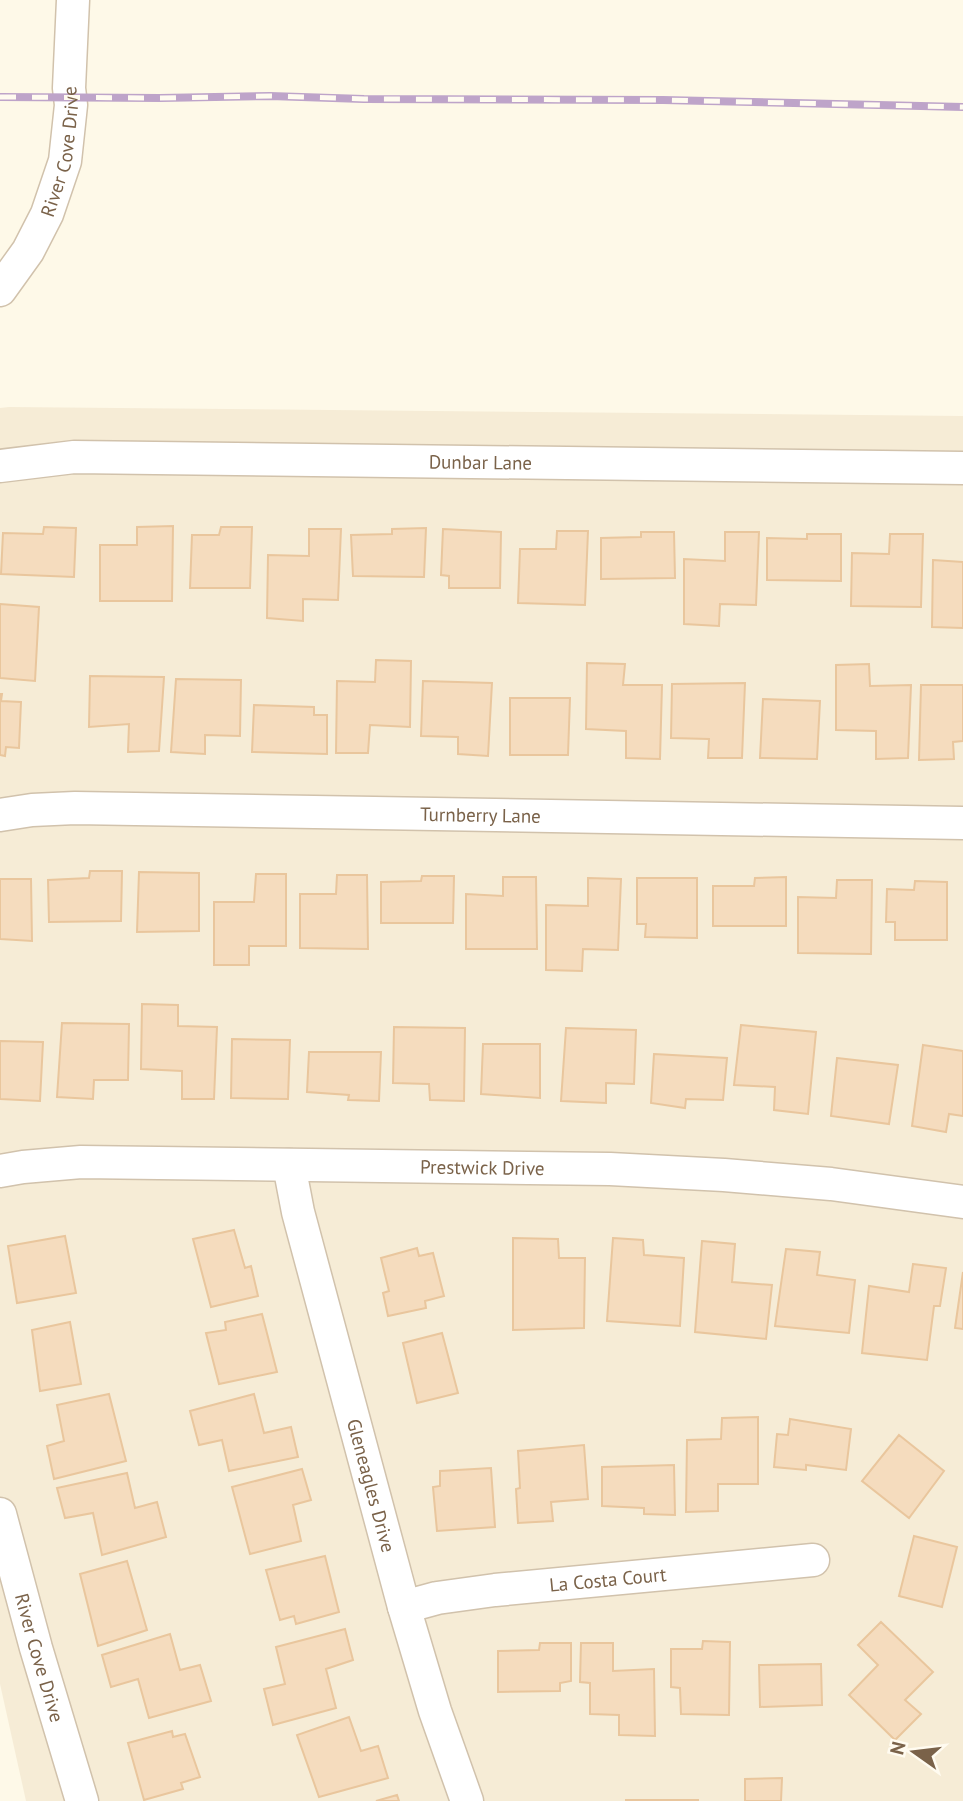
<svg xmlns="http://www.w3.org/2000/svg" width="963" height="1801" font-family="'PT Sans',sans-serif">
<rect width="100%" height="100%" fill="#fef9e8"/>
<path fill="#f6ecd6" d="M9,407L963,416V1801H26L0,1684V408Z"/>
<path fill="#f5dcbe" stroke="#e9c69d" stroke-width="2" d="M173,526L172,601H100V545H137V527Z
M44,527L76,528L74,577L1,574L3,533L43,534Z
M221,527H252L250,588H190L192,535H219Z
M426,528L424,577L353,576L351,535L392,534V529Z
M309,529H341L338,600L303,599V621L267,618L268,555L309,556Z
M443,529L501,532L500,588H449V576L441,575Z
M557,531H588L585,605L518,603L520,549H556Z
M641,532H674L675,578L601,579V538L641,537Z
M725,532H759L756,605L720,604L719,626L684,624V559L725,561Z
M807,534H841V581L767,580V538L807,539Z
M890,534H923L921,607L851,606L852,553L889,554Z
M933,560L963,562V628L932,627Z
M0,604L39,607L35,681L0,678Z
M376,660L411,661L410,727L370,725L368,753H336L337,681L375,682Z
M587,663L625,664L623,685H662L660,759L626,758V731L586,729Z
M869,664L870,686L911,685L908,758L876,759V731L836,730V665Z
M90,676L164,677L159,751L128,752L129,724L89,727Z
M176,679L241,680L240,736L205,735V754L171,752Z
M423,681L492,683L488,756L458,754V737L421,736Z
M745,683L742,758H708L709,739L671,738L672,684Z
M921,685H963V741L953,742L954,759L919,760Z
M0,694H2L1,701L21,702L19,748L6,747L5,756L0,755Z
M510,698H570L568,755H510Z
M763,699L820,701L817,759L760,758Z
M254,705L314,707V715H327V754L252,752Z
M90,871H122L121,921L49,922L48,880L89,878Z
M139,872L199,873V931L137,932Z
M256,874H286V946H249V965H214V902H254Z
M337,875H367L368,949L300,948V894H336Z
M422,876H454L453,923H381V882L421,881Z
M503,877H536L537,949H466V894L503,896Z
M786,877V926H713V886H754L755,878Z
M588,878L621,879L618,950L583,949L582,971L546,970V905L588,906Z
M637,878H697V938L645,937L646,924H637Z
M0,879H31L32,941L0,939Z
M837,880H872L871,954L798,953V897L836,898Z
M915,881L947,882V940H895V922H886L887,889L914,890Z
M142,1004L178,1005V1026L217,1027L214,1099H182V1071L141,1069Z
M62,1023L129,1024L128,1080H94L93,1099L57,1097Z
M741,1025L816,1032L808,1114L774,1110L775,1087L734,1085Z
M394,1027L465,1028L464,1101L430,1100L429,1084L393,1083Z
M566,1028L636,1030L634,1084L606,1083V1103L561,1101Z
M232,1039L290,1040L288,1099L231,1098Z
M0,1041L43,1042L40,1101L0,1099Z
M483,1044H540V1098L481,1094Z
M923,1045L963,1051V1116L949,1114L946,1132L912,1126Z
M309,1052H381L379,1101L348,1100L349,1095L307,1092Z
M654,1054L727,1058L723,1100L686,1099L685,1108L651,1103Z
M837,1058L898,1065L889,1124L831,1116Z
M234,1230L245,1268L251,1266L258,1296L211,1307L193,1239Z
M65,1236L76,1293L17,1303L8,1246Z
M513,1238L558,1239L559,1258H585L584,1328L513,1330Z
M613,1238L643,1240L644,1255L684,1258L680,1326L607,1321Z
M702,1241L735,1244L732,1282L772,1285L766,1339L695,1332Z
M417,1248L419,1256L433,1253L444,1296L425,1301L426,1308L388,1316L383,1293L389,1291L381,1258Z
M786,1249L820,1252L817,1275L855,1280L849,1333L775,1326Z
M913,1264L946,1268L940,1306H934L927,1360L862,1353L869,1286L909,1292Z
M963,1272V1329L955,1328Z
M262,1314L277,1372L219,1384L206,1333L226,1330L225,1322Z
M70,1322L81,1384L40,1391L32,1330Z
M442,1333L458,1393L417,1403L403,1343Z
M109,1394L126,1461L54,1479L47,1446L64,1441L57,1405Z
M254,1394L264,1433L291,1427L298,1457L229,1471L222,1440L199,1445L190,1411Z
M758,1417V1484H718V1511L686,1512L687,1440L721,1439L722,1418Z
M790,1419L851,1429L846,1470L806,1465V1470L774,1467L777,1434L788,1435Z
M899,1435L944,1471L909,1518L862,1481Z
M584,1445L588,1499L551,1502L553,1521L518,1523L516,1489L520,1488L518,1451Z
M674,1465L675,1515L644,1514V1508L602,1506V1467Z
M491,1468L495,1527L437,1531L433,1487L440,1486V1471Z
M302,1469L311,1500L293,1505L301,1541L250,1554L232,1487Z
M127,1473L135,1508L157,1502L166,1537L102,1555L93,1513L65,1518L57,1488Z
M914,1536L957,1547L942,1607L899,1596Z
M325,1556L339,1612L296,1624L294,1616L280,1620L266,1570Z
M127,1561L147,1630L98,1646L80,1574Z
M881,1622L933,1672L905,1700L921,1714L895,1740L849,1695L878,1665L858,1645Z
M345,1629L353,1660L326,1669L336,1708L273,1725L264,1689L285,1684L276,1647Z
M170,1634L180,1670L200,1665L211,1701L149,1718L138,1679L111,1687L102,1655Z
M703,1641L730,1642L729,1715L681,1714L680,1688L671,1687V1649H702Z
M540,1643H571V1681L560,1683V1691L498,1692V1651L539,1650Z
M581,1643H613V1671L654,1669L655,1736L619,1735V1715L590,1714V1683L580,1682Z
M821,1664L822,1705L760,1707L759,1665Z
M349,1717L361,1751L378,1746L388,1778L319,1797L297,1735Z
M172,1731L173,1737L185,1734L200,1777L181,1783L183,1789L144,1800L128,1743Z
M782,1778L781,1801H745V1779Z
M397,1795L399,1801H376Z
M626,1800H698V1801H626Z"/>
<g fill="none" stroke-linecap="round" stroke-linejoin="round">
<defs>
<g id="minor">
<path id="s1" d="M0,290L28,251L47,214L65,161L71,105L69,88L73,0"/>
<path id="s2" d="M0,466L74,457L963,468"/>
<path id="s3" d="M0,815L32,810L75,808L963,823"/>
<path id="s4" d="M289,1165L298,1212L404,1607L435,1711L467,1801"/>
<path id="s5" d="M0,1171L23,1167L81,1162L610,1169L724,1175L831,1184L963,1202"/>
<path id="s6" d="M0,1514L36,1648L82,1801"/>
<path id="s7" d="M404,1607L437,1598L495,1590L813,1560"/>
</g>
</defs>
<use href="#minor" stroke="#d1c2ac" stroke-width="35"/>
<use href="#minor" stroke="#fff" stroke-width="32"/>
<defs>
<path id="rail" d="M0,97L160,98L270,96L364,99L663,100L963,107"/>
</defs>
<use href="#rail" stroke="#bea4c9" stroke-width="8"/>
<use href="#rail" stroke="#fffbf0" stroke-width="5" stroke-dasharray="16" stroke-linecap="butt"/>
</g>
<g text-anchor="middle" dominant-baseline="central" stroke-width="7" stroke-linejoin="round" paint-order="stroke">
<g font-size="19" fill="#7a6249" stroke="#fffbf0">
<text stroke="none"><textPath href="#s1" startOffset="154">River Cove Drive</textPath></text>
<text stroke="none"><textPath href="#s2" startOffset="481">Dunbar Lane</textPath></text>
<text stroke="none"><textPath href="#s3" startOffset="481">Turnberry Lane</textPath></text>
<text stroke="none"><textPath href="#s5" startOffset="483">Prestwick Drive</textPath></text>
<text stroke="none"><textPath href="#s4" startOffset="331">Gleneagles Drive</textPath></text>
<text stroke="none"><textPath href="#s7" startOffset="206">La Costa Court</textPath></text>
<text stroke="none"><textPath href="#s6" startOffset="149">River Cove Drive</textPath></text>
</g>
</g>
<g transform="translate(914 1752) rotate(284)" stroke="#fffbf0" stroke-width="5" paint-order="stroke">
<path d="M0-5L12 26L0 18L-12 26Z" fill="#7a6249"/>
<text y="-10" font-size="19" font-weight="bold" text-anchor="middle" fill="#7a6249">N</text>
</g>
</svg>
